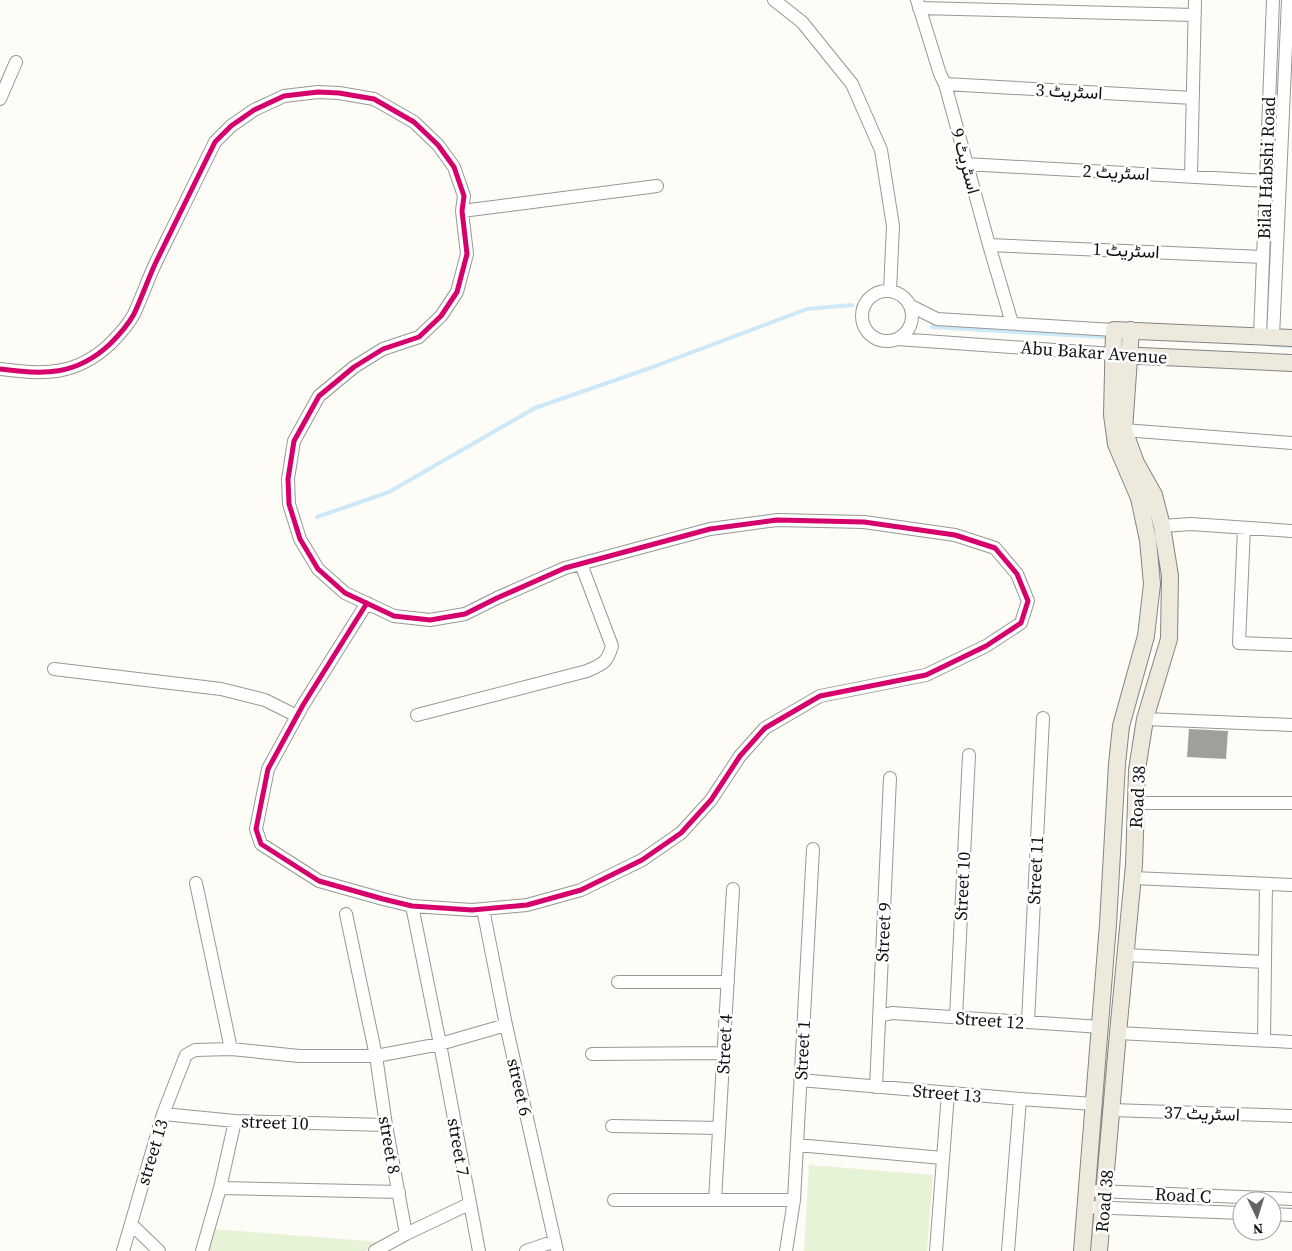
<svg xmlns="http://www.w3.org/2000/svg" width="1292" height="1251" font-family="'Source Serif 4',Vazirmatn,serif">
<rect width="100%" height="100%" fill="#fdfcf7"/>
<path fill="#e7f3d7" d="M809,1165L933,1175L927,1251H804Z
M212,1229L382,1242L365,1251H205Z"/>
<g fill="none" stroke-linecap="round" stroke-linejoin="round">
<path stroke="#cde8f7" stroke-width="4" d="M932,327L1104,337
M1271,345L1292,346
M317,517L389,492L535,408L653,367L807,309L852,305"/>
</g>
<path fill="#a19f9c" d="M1189,729L1228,731L1226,759L1187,757Z"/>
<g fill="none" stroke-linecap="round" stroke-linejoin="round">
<defs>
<path id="minor" d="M774,0L802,22L852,84L881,150L893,226L890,291
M917,0L940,74L945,84L989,245L1012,323
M919,8L1195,15
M945,84L1193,98
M0,99L16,62
M966,164L1266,181
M1191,176L1195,0
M462,211L657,186
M989,245L1263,257
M862 316a25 25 0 1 1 50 0a25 25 0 1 1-50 0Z
M911,306L937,319L1114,330
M1260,336L1273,0
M1273,337L1288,0
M897,339L1113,354
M0,369C43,375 76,376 110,344C119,335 128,325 134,314C142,297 148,279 156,262C176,222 195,182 215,142L231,126L254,110L284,96L318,92L339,93L374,99L414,122L438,145L454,167L464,196L462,211L467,254L457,292L441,316L419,337L383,349L354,367L319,396L294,441L288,479L289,504L300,539L318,569L345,593L394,616L430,620L465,614L497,598L565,568L710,529L777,520L864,522L955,535L995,548L1017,574L1028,601L1021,623L986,646L926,675L820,696L765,728L740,756L711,800L681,833L642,860L581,890L527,905L472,910L412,906L383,899L319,881L261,844L256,829L268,769L303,705L367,603
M1124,430L1292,443
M1162,526L1191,524L1292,531
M1244,528L1239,643L1292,645
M54,669L221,689L265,700L297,716
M417,715L587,671C603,664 607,663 612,646L581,564
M1145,719L1292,725
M1136,803H1292
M1133,878L1292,885
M196,883L231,1049
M412,906L440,1044L479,1251
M483,909L506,1025L557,1251
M346,914L376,1056L386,1125L406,1234
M1126,955L1265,962
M618,982H728
M880,1016L892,1013L1101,1027
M956,1017L969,755
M1028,1022L1043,718
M1118,1033L1292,1042
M1264,1040L1266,884
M592,1054L723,1053
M800,1080L1020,1099L1094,1104
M876,1087L890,778
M1111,1110L1292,1116
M163,1114L235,1121L386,1125
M612,1126L719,1128
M797,1145L943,1158
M220,1188L399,1192
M1097,1191L1292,1199
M614,1200H794
M715,1200L733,889
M1086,1207L1242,1213
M1272,1214L1292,1215
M131,1224L159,1251
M123,1251L163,1114L186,1055L195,1050L231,1049L299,1056H376L440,1044L506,1025
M202,1251L220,1188L235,1121
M375,1251L406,1234L469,1204
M526,1251L555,1241
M786,1251L794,1200L813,849
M936,1251L948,1093
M1008,1251L1020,1099"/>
<path id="major" d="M1119,355L1292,363
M1082,1251L1108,924L1117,764L1121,726L1146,636L1152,584L1148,540L1139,498L1116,444L1112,415L1114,330L1292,338
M1099,1251L1118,1033L1134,865L1137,770L1145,719L1169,639L1170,576L1162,526L1154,495L1136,463L1124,430L1131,330"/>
</defs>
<use href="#minor" stroke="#979795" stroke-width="14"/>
<use href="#major" stroke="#858482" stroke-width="18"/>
<use href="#minor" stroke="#fffffe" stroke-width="12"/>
<use href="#major" stroke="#ede9dc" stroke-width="16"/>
<defs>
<path id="cycleway" d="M0,369C43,375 76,376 110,344C119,335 128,325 134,314C142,297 148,279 156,262C176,222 195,182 215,142L231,126L254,110L284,96L318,92L339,93L374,99L414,122L438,145L454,167L464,196L462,211L467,254L457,292L441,316L419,337L383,349L354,367L319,396L294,441L288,479L289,504L300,539L318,569L345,593L394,616L430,620L465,614L497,598L565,568L710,529L777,520L864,522L955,535L995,548L1017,574L1028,601L1021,623L986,646L926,675L820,696L765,728L740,756L711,800L681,833L642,860L581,890L527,905L472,910L412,906L383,899L319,881L261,844L256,829L268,769L303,705L367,603"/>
</defs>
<use href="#cycleway" stroke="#fff" stroke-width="8"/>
<use href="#cycleway" stroke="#d6006c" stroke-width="5"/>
</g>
<g text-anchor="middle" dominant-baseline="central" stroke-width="5" stroke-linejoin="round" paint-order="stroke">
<g font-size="18" fill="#111" stroke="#fff">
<text transform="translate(1069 91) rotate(3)">اسٹریٹ 3</text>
<text transform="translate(966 161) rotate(75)">اسٹریٹ 9</text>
<text transform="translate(1266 168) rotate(-88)">Bilal Habshi Road</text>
<text transform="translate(1116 172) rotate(3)">اسٹریٹ 2</text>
<text transform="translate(1126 250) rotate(3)">اسٹریٹ 1</text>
<text transform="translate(1094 352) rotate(4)">Abu Bakar Avenue</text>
<text transform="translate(1137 797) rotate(-87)">Road 38</text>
<text transform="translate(1035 870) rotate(-87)">Street 11</text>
<text transform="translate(962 886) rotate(-87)">Street 10</text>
<text transform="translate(883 932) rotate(-87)">Street 9</text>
<text transform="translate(990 1020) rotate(4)">Street 12</text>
<text transform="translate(724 1044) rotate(-87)">Street 4</text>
<text transform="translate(802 1050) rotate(-87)">Street 1</text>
<text transform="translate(520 1087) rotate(77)">street 6</text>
<text transform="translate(947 1093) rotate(5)">Street 13</text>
<text transform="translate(1202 1113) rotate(2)">اسٹریٹ 37</text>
<text transform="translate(275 1122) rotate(2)">street 10</text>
<text transform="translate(390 1145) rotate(80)">street 8</text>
<text transform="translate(459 1147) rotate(80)">street 7</text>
<text transform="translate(152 1152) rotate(-73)">street 13</text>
<text transform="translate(1183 1195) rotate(3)">Road C</text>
<text transform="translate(1104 1201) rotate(-85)">Road 38</text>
</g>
</g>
<g transform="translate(1257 1216) rotate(176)"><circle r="24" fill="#ffffff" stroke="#a0a0a0"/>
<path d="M0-4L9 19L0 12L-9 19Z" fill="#646362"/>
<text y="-8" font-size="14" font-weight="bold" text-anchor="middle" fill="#111111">N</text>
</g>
</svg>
